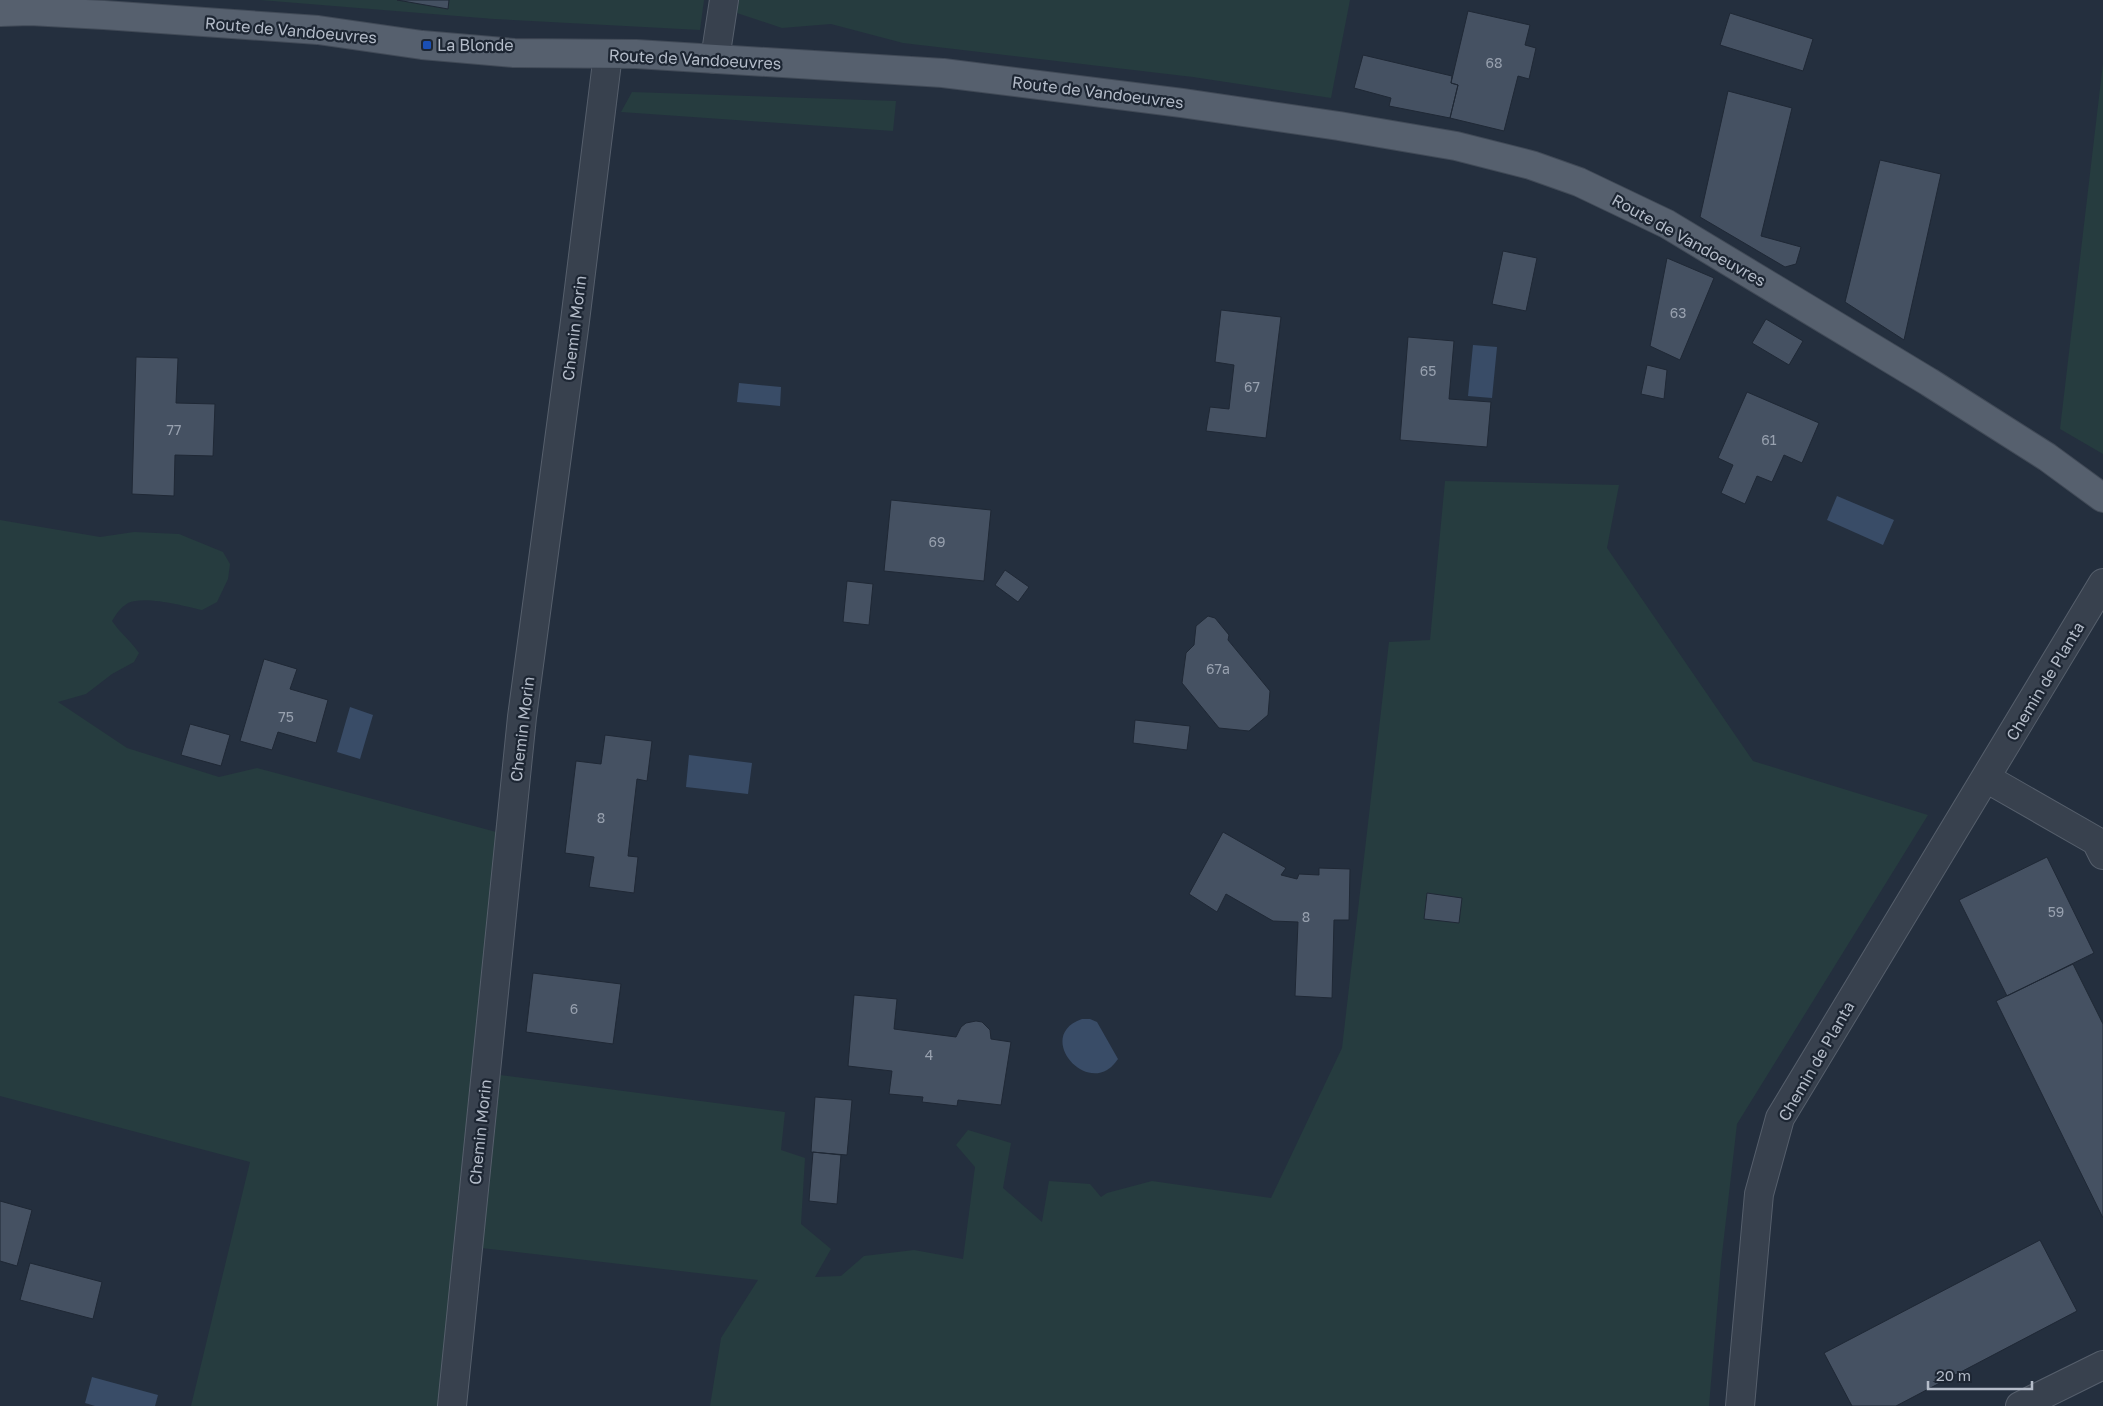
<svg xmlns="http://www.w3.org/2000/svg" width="2103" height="1406" font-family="'Golos Text',sans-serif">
<rect width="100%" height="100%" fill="#242f3e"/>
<path fill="#263c3f" d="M260,0H704L700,30L494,19Z
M739,0H1350L1331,98L1193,77L903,43L831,24L782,28L737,13Z
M2103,63V454L2060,429Z
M632,92L896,101L893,131L621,112Z
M1445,481L1619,485L1607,548L1753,761L1928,815L1737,1124L1721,1263L1709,1406H710L721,1338L758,1280L481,1248L500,1075L785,1112L781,1150L805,1158L801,1224L831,1249L815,1277L841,1276L864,1256L914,1250L963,1259L975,1167L956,1145L968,1130L1011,1143L1003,1188L1042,1222L1049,1181L1090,1184L1101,1197L1107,1193L1152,1181L1271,1198L1342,1048L1389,642L1430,640Z
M0,520L100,537L134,532L179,534L223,552L230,564L228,579L217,602L202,610C185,606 144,595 128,603C120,608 117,613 112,621C120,633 131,641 139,653L134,662L112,674L86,694L58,702L127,748L219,777L257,768L500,833L438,1406H191L250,1162L0,1096Z"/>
<path fill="#394c67" d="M1473,345L1497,347L1492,398L1468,396Z
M739,383L781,387L780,406L737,402Z
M1837,496L1894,520L1883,545L1827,520Z
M350,707L373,715L360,759L337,752Z
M689,755L752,763L748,794L686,787Z
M1082,1019H1090L1097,1022L1118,1059C1115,1063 1111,1068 1107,1070C1078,1087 1038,1034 1082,1019Z
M92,1377L158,1395L155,1406H95L85,1403Z"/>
<path fill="#455162" stroke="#1f2835" d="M397,0H449L448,9Z
M1468,11L1530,25L1525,45L1536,48L1529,79L1518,76L1504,131L1450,118L1458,85L1451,83Z
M1730,13L1813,39L1803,71L1720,45Z
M1363,55L1452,76L1451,83L1458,85L1450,118L1389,106L1391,98L1354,88Z
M1728,91L1792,108L1761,236L1801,247L1796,264L1785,267L1700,217Z
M1880,160L1941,174L1904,340L1845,302Z
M1503,251L1537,258L1526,311L1492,304Z
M1667,258L1714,278L1680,360L1650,346Z
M1221,310L1281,317L1266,438L1206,431L1210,407L1229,409L1234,365L1215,362Z
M1766,319L1803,341L1789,365L1752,343Z
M1408,337L1454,341L1449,399L1491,402L1487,447L1400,440Z
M136,357L178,358L176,403L215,404L213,456L175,455L174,496L132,494Z
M1647,365L1667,370L1664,399L1641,394Z
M1747,392L1819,423L1802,463L1784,455L1772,482L1757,476L1745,504L1721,493L1733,465L1718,458Z
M891,500L991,510L984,581L884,571Z
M1005,570L1029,587L1018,602L995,585Z
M847,581L873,584L869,625L843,622Z
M1208,616L1215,618L1229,635L1228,640L1270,691L1268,715L1249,731L1219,728L1182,683L1186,653L1194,645L1196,626Z
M264,659L297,669L290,689L328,700L316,743L278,732L272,750L240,741Z
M1135,720L1190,726L1187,750L1133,743Z
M190,724L230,735L221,766L181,755Z
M605,735L652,741L647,781L637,779L628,856L638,857L634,893L589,887L594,857L565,853L576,761L601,764Z
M1223,832L1286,868L1281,875L1297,879L1299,874L1319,875V868L1350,869L1349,920H1334L1332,998L1295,996L1298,922L1273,921L1226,894L1217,912L1189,894Z
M2047,857L2094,953L2007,996L1959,900Z
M1427,893L1462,898L1459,923L1424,919Z
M2073,964L2103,1024V1218L1996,1001Z
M533,973L621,984L613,1044L526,1032Z
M854,995L897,999L894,1029L956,1037L961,1027L966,1023L976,1021L982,1022L990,1030L991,1039L1011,1042L1001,1105L958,1100L957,1106L922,1102L923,1097L889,1094L892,1071L848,1066Z
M815,1097L852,1100L847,1155L811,1152Z
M813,1152L841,1155L837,1204L809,1201Z
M0,1201L32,1210L17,1266L0,1261Z
M2040,1240L2077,1311L1896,1406H1852L1824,1353Z
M30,1263L102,1282L93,1319L20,1300Z"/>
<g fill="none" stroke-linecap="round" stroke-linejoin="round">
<defs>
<path id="minor" d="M715,59L724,0
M1986,778L2096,841L2103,855
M452,1406L522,717L575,321L608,54
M1740,1406L1759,1194L1780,1118L2103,583
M2020,1406L2103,1365"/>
<path id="major" d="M0,12L30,11L104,15L318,30L422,45L514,53L636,54L943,73L1182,103L1339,126L1456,146L1531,165L1579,182L1667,224L1929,382L2047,457L2103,498"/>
</defs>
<use href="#minor" stroke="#565f6c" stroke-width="30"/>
<use href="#major" stroke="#414a57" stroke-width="30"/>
<use href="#minor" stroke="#38414e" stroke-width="28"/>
<use href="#major" stroke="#56606e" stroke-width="28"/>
</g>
<rect fill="#1a4fb4" stroke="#1d2633" stroke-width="2" x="422" y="40" width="10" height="10" rx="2.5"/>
<g text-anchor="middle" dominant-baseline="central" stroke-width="4.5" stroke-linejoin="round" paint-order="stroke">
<g font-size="14" fill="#98a1af">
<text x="1494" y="62">68</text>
<text x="1678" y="312">63</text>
<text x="1428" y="370">65</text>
<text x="1252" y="386">67</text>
<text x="174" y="429">77</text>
<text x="1769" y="439">61</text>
<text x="937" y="541">69</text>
<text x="1218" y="668">67a</text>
<text x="286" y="716">75</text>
<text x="601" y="817">8</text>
<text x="2056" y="911">59</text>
<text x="1306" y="916">8</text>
<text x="574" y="1008">6</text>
<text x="929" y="1054">4</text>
</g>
<g font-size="16" fill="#b4bcc9" stroke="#1d2633">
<text transform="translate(291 30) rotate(5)">Route de Vandoeuvres</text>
<text transform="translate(695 59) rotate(3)">Route de Vandoeuvres</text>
<text transform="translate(1098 92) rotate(7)">Route de Vandoeuvres</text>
<text transform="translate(1689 240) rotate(29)">Route de Vandoeuvres</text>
<text transform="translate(574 328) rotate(-83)">Chemin Morin</text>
<text transform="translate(2045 681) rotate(-59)">Chemin de Planta</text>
<text transform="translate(522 729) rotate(-83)">Chemin Morin</text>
<text transform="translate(1816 1061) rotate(-60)">Chemin de Planta</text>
<text transform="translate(480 1132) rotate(-84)">Chemin Morin</text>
</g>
<g font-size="16" fill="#b4bcc9" stroke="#1d2633" text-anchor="start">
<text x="437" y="45">La Blonde</text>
</g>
</g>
<path d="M1928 1381v8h104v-8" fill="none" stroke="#b4bcc9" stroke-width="2.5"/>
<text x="1936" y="1381" font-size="15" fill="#b4bcc9" stroke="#1d2633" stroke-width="4" paint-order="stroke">20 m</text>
</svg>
